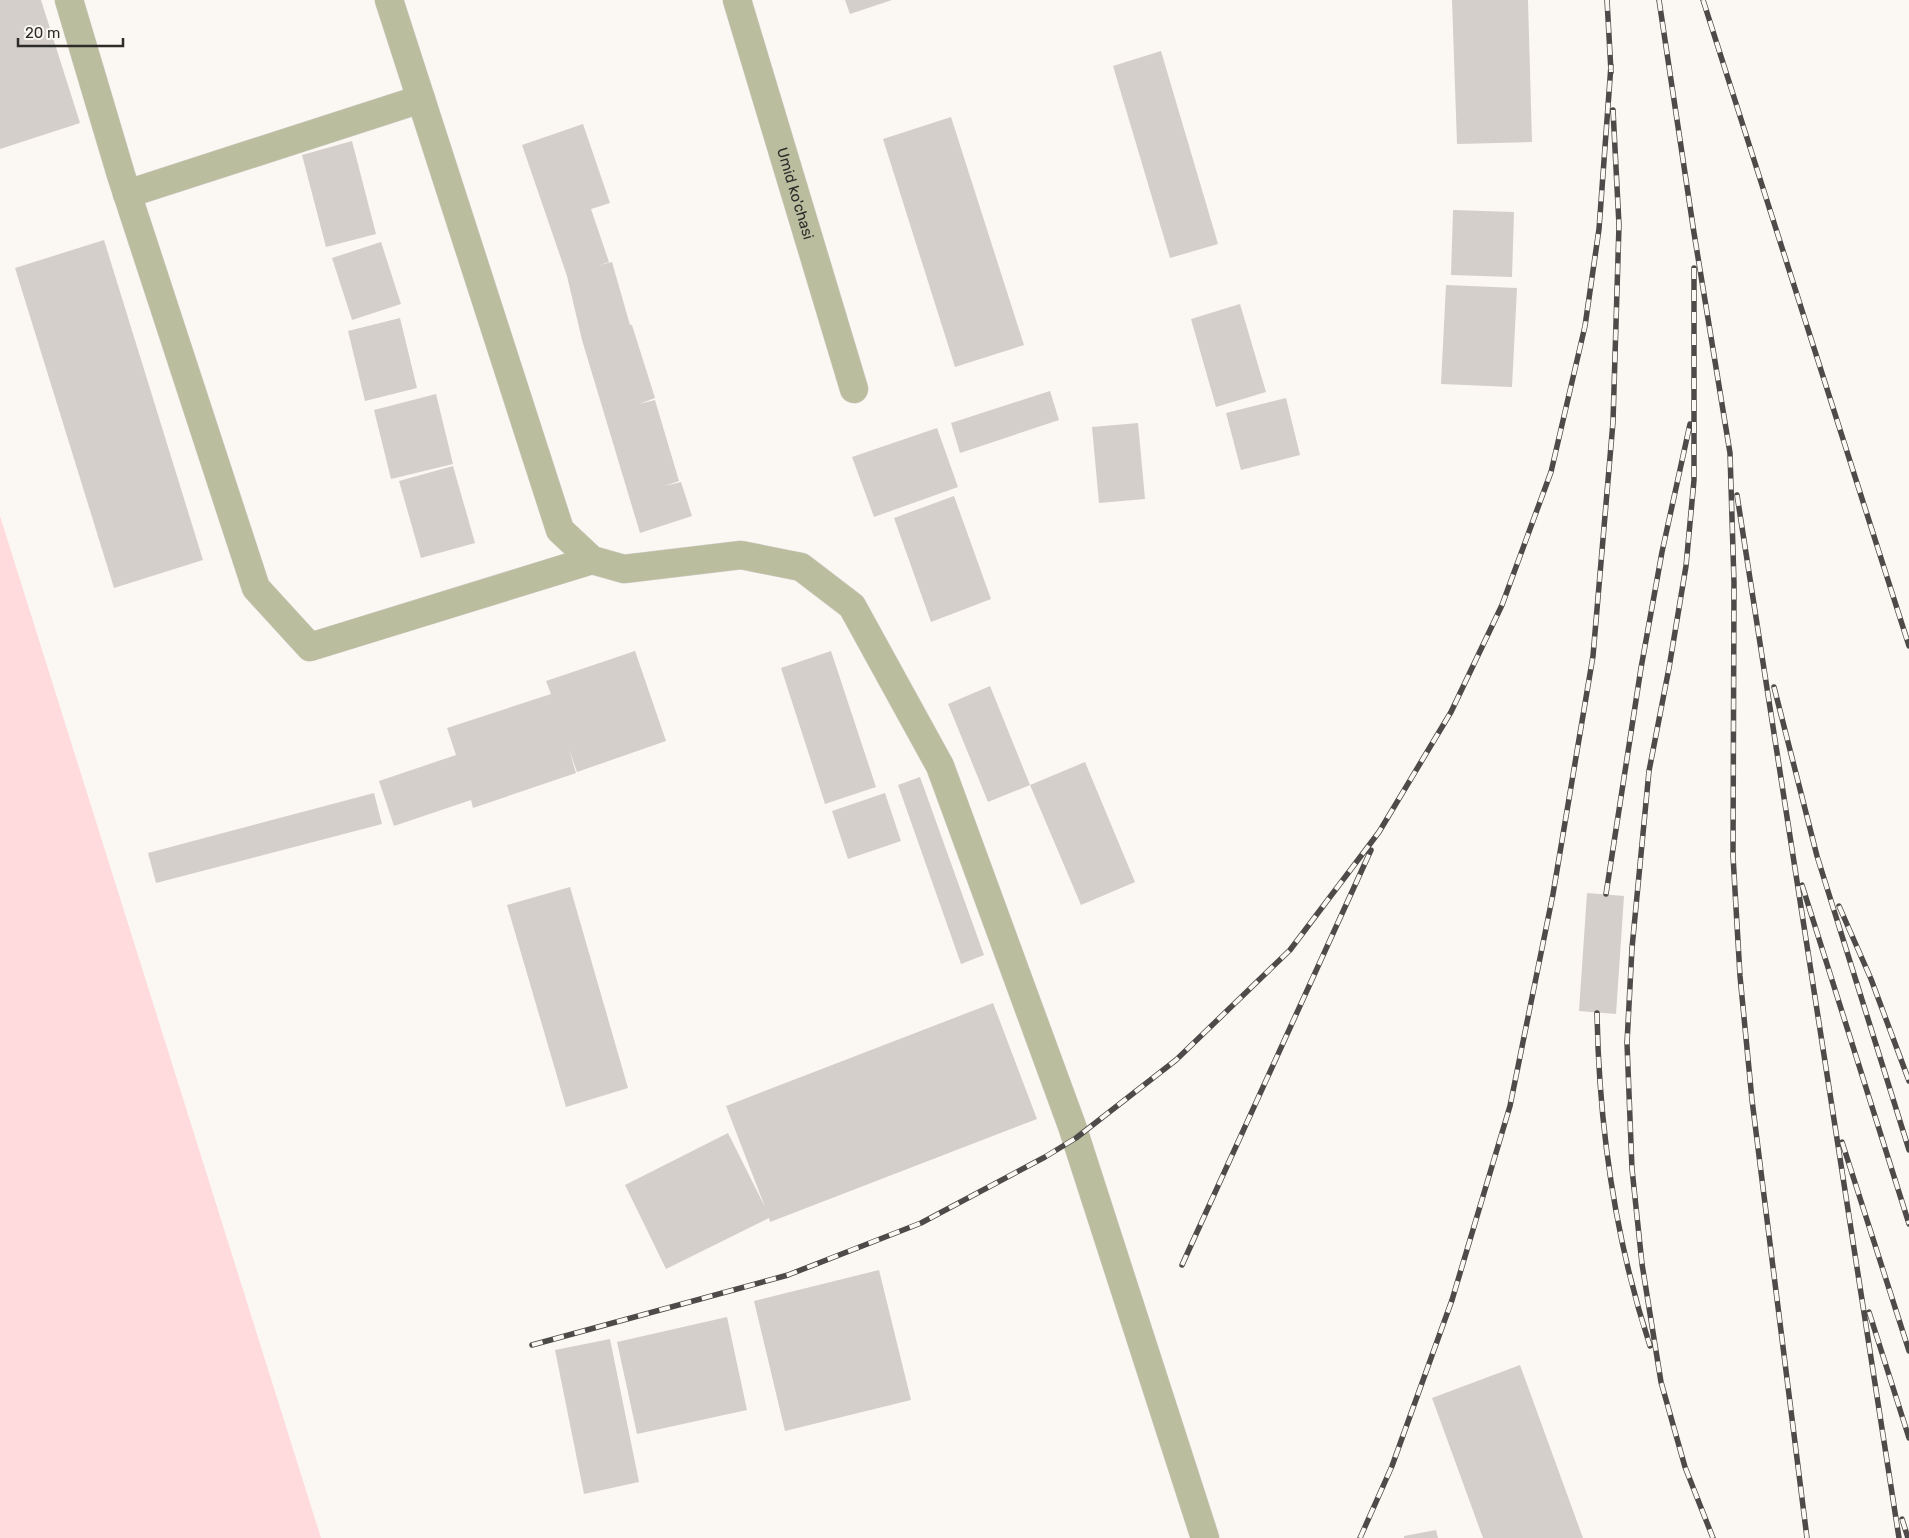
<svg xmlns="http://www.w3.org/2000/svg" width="1909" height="1538" font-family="Rubik,sans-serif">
<rect width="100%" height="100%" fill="#fbf7f2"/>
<path fill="#ffdbdd" d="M0,516L321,1538H0Z"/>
<path fill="#d5cfcc" d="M0,0H41L80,123L0,149Z
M845,0H892L850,14Z
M1452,0H1528L1532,142L1457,144Z
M1161,51L1218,244L1170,258L1113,66Z
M951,117L1024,345L955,367L883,139Z
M583,124L610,203L591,209L609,262L599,265L612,262L630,325H632L655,398L639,404L655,400L679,481L665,486L681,482L692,516L640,533L582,340L567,276L522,145Z
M352,141L376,234L326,247L302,155Z
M1453,210L1514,212L1512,277L1451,275Z
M104,240L203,560L114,588L15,268Z
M381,242L401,304L352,320L332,258Z
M1446,285L1517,288L1512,387L1441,384Z
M1240,304L1266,392L1216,407L1191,319Z
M400,318L417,388L365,401L348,331Z
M1050,391L1059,420L960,453L951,423Z
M436,394L453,464L391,479L374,410Z
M1286,398L1300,455L1241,470L1226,413Z
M1138,423L1145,499L1099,503L1092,427Z
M937,428L958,487L874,517L852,457Z
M453,466L475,543L421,558L399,481Z
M954,496L991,599L931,622L894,518Z
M635,651L666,741L577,772L569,749L576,773L473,808L471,800L394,826L379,781L456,755L447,728L551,694L546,681Z
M831,651L876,787L825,804L781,668Z
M990,686L1030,785L988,802L948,704Z
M1085,762L1135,882L1081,905L1030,785Z
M920,777L984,955L961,964L898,785Z
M374,793L382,824L156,883L148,853Z
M885,793L901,841L848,859L832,811Z
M570,887L628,1088L566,1107L507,905Z
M1587,893L1624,896L1616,1014L1579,1011Z
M993,1003L1037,1119L770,1222L769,1218L666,1269L625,1185L728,1133L765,1207L726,1106Z
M879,1270L911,1400L785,1431L754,1301Z
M727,1317L747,1410L637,1434L617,1342Z
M610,1339L639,1482L584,1494L555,1350Z
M1520,1365L1583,1538H1483L1432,1398Z
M1436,1530L1438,1538H1404V1536Z"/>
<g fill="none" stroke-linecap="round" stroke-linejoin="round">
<defs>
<g id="minor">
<path d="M69,0L121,175L256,588L310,647L592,560"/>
<path d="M389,0L560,530L592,560L624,569L741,555L801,567L852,606L940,766L1072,1126L1205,1538"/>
<path id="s1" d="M737,0L854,389"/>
<path d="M127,194L421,99"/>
</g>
</defs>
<use href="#minor" stroke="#d6d2ce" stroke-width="29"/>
<use href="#minor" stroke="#bbbd9f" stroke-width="28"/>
<defs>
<path id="rail" d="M1607,0L1611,72
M1659,0L1694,233L1730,453L1734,583L1733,856L1740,976L1752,1100L1807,1538
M1703,0L1909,646
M1694,268V480L1686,566L1669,668L1649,771L1632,948L1627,1043L1632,1169L1642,1264L1661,1382L1685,1467L1713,1538
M1737,495L1899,1538
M1774,687L1817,856L1909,1150
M1802,885L1909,1224
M1606,894L1641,668L1662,552L1690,424
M1839,906L1871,979L1909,1081
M1597,1013C1599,1126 1615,1239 1650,1346
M1842,1142L1909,1351
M1182,1265L1371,850
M1869,1312L1909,1438
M532,1345L788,1275L921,1223L1045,1157L1076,1138L1176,1060L1290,950L1379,832L1451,712L1502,605L1551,472L1585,326L1599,229L1611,65
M1902,1519L1908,1538
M1360,1538L1392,1466L1452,1300L1510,1106L1553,894L1593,656L1613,422L1619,225L1613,110"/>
</defs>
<use href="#rail" stroke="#4d4b49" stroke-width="5.5"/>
<use href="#rail" stroke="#fbf7f2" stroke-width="4" stroke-dasharray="11" stroke-linecap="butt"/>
</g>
<g text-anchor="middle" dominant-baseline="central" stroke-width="4" stroke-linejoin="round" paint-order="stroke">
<g font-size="15" fill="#2d2c2a" stroke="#fbf7f2">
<text stroke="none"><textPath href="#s1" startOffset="202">Umid ko'chasi</textPath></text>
</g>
</g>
<path d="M18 38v8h105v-8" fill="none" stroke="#2d2c2a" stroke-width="2.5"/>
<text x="25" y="38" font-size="15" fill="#2d2c2a" stroke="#fbf7f2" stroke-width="4" paint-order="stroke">20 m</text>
</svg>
